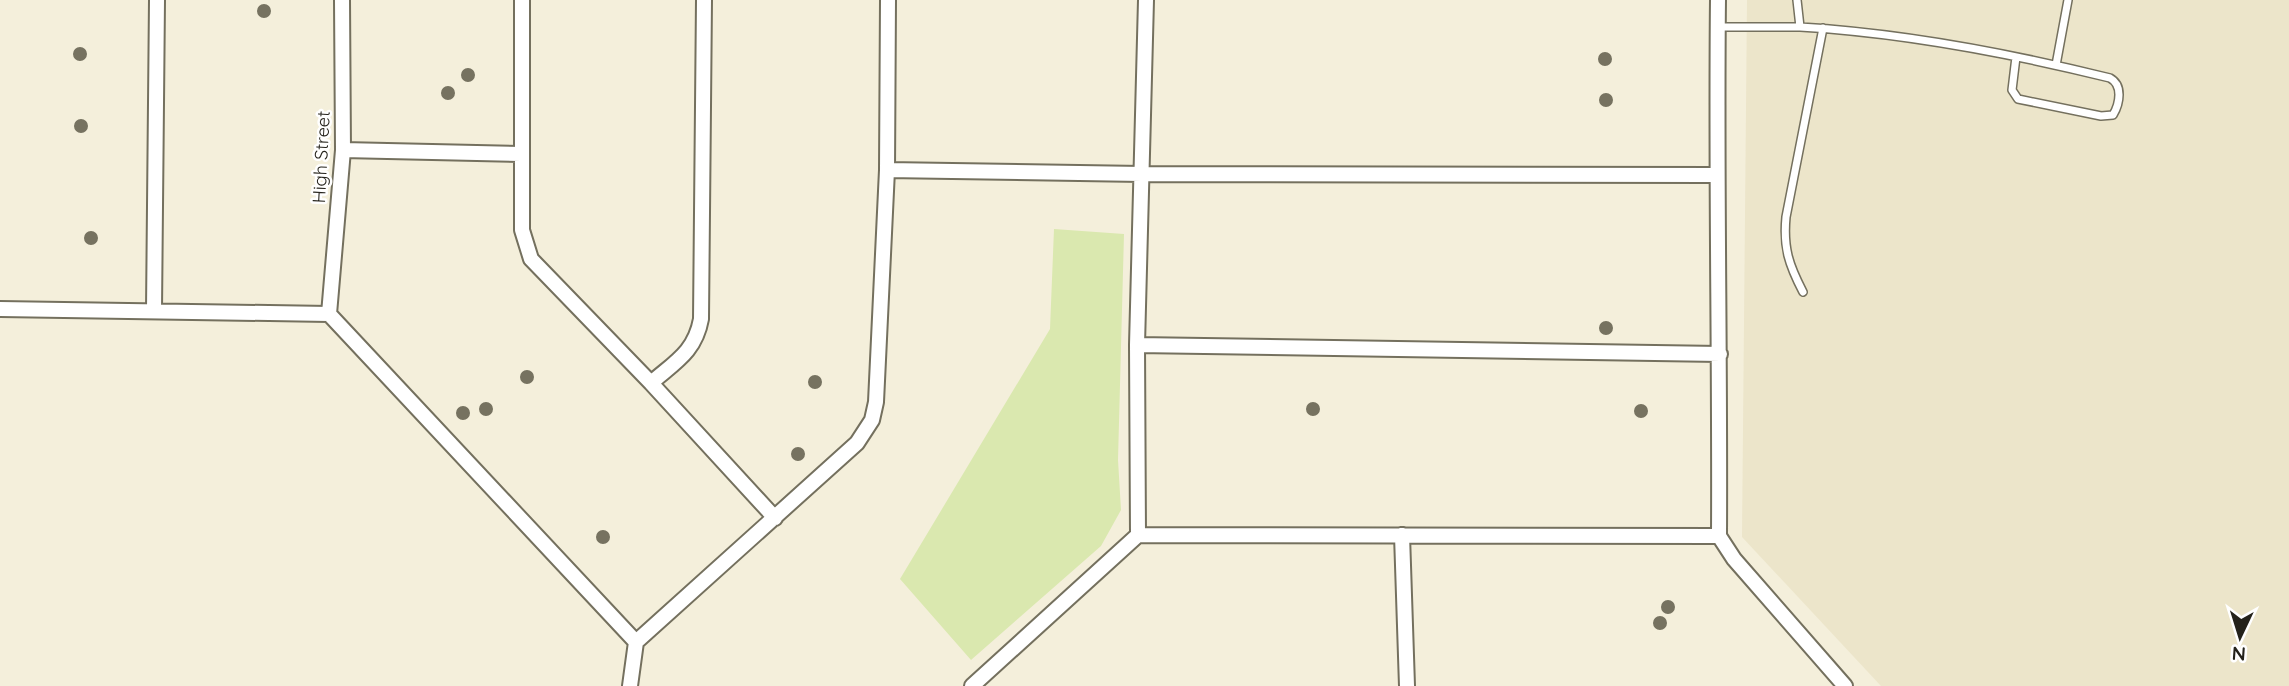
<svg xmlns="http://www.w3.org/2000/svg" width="2289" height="686" font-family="Quicksand,sans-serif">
<rect width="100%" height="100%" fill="#f4efdb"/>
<path fill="#ece5ca" d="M1747,0H2289V686H1881L1742,537Z"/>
<path fill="#dae8af" d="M1054,229L1124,234L1118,460L1121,510L1101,546L971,660L900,579L1050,329Z"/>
<path fill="#767260" d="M257 11a7 7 0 1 1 14 0a7 7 0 1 1-14 0Z
M73 54a7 7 0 1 1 14 0a7 7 0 1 1-14 0Z
M1598 59a7 7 0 1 1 14 0a7 7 0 1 1-14 0Z
M461 75a7 7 0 1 1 14 0a7 7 0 1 1-14 0Z
M441 93a7 7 0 1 1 14 0a7 7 0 1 1-14 0Z
M1599 100a7 7 0 1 1 14 0a7 7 0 1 1-14 0Z
M74 126a7 7 0 1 1 14 0a7 7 0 1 1-14 0Z
M84 238a7 7 0 1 1 14 0a7 7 0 1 1-14 0Z
M1599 328a7 7 0 1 1 14 0a7 7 0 1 1-14 0Z
M520 377a7 7 0 1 1 14 0a7 7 0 1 1-14 0Z
M808 382a7 7 0 1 1 14 0a7 7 0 1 1-14 0Z
M479 409a7 7 0 1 1 14 0a7 7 0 1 1-14 0Z
M1306 409a7 7 0 1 1 14 0a7 7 0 1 1-14 0Z
M1634 411a7 7 0 1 1 14 0a7 7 0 1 1-14 0Z
M456 413a7 7 0 1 1 14 0a7 7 0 1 1-14 0Z
M791 454a7 7 0 1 1 14 0a7 7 0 1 1-14 0Z
M596 537a7 7 0 1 1 14 0a7 7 0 1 1-14 0Z
M1661 607a7 7 0 1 1 14 0a7 7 0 1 1-14 0Z
M1653 623a7 7 0 1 1 14 0a7 7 0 1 1-14 0Z"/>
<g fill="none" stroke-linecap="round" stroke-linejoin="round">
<defs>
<path id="lane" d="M1797,0L1800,27C1904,33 2009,53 2110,78C2123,85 2120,103 2113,115L2101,116L2018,99L2012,90L2016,57
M1718,27H1800
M2056,65L2068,0
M1803,292C1789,265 1783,248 1786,217L1823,28"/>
<path id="street" d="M522,0V230L531,259L651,383L775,518
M1718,0C1716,179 1720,358 1719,536L1734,559L1845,686
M343,150L521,154
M887,170L1142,174L1716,175
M0,309L329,314L636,642
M154,310L157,0
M329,314L343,150L342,0
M1137,345L1720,354
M651,383C675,362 695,352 701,319L704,0
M1138,535L1137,345L1146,0
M1402,535L1407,686
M630,686L636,642L857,443L872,420L876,402L887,170L888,0
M972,686L1138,535L1719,536"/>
</defs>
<use href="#lane" stroke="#74705e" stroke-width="10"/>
<use href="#street" stroke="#74705e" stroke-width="18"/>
<use href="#lane" stroke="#fff" stroke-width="7"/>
<use href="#street" stroke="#fff" stroke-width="14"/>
</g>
<g text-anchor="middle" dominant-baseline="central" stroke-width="5" stroke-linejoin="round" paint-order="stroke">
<g font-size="18" fill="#24221b" stroke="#fff">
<text transform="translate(321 157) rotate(-87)">High Street</text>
</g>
</g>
<g transform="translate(2240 637) rotate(184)" stroke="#ffffff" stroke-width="5" paint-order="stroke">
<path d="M0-5L12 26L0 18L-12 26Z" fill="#24221b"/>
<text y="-10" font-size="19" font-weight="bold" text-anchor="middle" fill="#24221b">N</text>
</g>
</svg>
